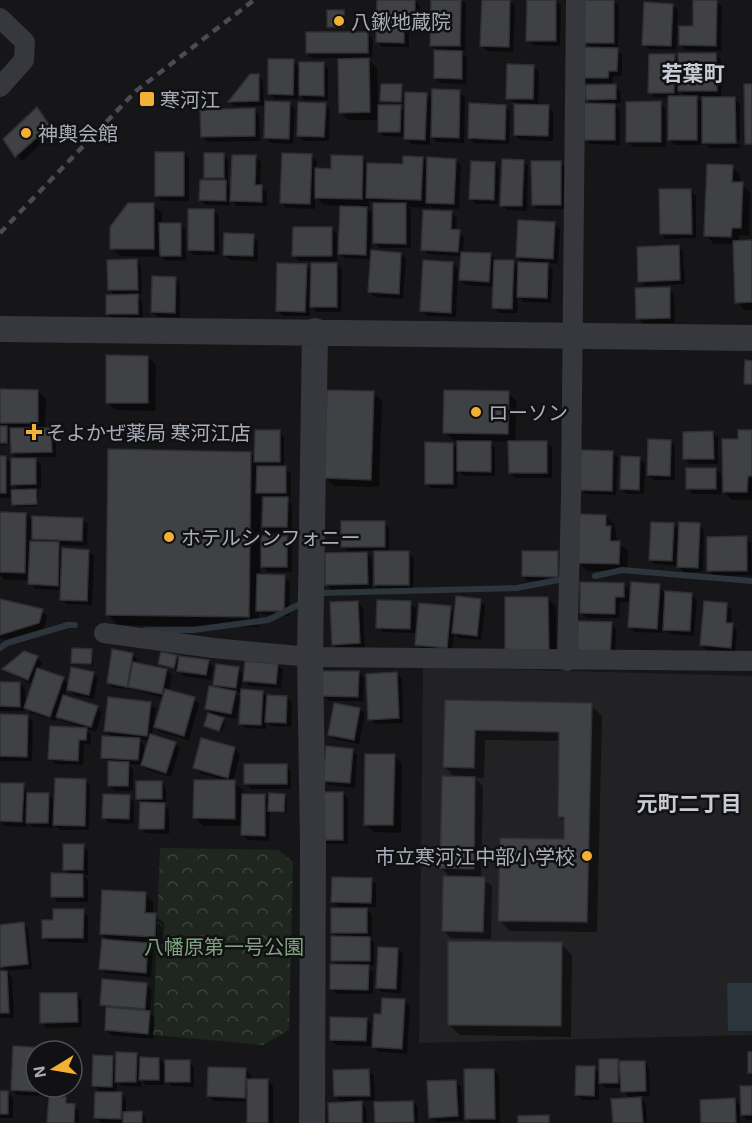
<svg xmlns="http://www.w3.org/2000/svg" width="752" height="1123" font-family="'Exo 2','Noto Sans JP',sans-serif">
<defs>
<pattern id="park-crowns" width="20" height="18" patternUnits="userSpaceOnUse" patternTransform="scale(1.5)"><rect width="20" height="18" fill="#1e261f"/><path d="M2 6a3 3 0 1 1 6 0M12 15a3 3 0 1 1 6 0" fill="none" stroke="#3c433d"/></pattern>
</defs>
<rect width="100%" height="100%" fill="#161618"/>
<path fill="#222225" d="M423,667L752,676V1035L419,1043Z"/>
<path fill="url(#park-crowns)" d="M160,848L279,850L293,862L289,1030L263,1045L153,1035Z"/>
<path fill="#2c353c" d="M727,983H752V1031H728Z"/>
<path fill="#0007" fill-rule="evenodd" d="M378,0H415L420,6L419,26L409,25V47H382L377,41Z
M432,0L466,2L465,51H460L467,58L466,84L441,83L435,78L436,50L431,45Z
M483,0H509L515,6L513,52L487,51L482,46Z
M556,0L561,6L560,46L533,45L528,40Z
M613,1L619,6L618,48H615L622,55V76H613V85L620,91L621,103L613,104L620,111V145L590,144L585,139L593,105L587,99L608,86V83H588L582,77L592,49L585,42Z
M717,2L722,7L721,51L686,50L680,45Z
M672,5L678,10L676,50L649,49L643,44Z
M344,11L346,28H331L328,26Z
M367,33L373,39L372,58H367L377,68L378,106L400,107L406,113L426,94L433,101L459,92L465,97L464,143L437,142L430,135V145L411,144L406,137L384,136L379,131V120H349L340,112V58H312L307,53Z
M716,55L721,60V99L734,98L740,104V141L707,142V145L740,144L741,148H709L702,140V145H675L670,140L669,98L655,97L650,92L674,56L679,61ZM679,90L686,97H679ZM695,96H703V104Z
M293,61L300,68L323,64L328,69V100H305L298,93V99H275L270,94Z
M533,66L539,72L538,106H548L553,112V141L520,140L515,135L516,103L507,98Z
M258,76L263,81L264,106H235L230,102Z
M401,86L403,104L382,101Z
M289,103L295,109L293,144L271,143L266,138Z
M660,103L665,108L666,147H633L628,142Z
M325,104L330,109L329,141H304L299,135Z
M505,106L510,112L509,144L475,143L469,138Z
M254,110L259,115L260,141L208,142L202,137Z
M42,114L54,132L22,161L5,139Z
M183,153L189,158V201H162L156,195Z
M223,155L228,160V185L232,189L255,157L261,162L260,187L267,192V206H237L230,199V205H206L201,200L210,182L205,178Z
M311,156L317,161L316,170L333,171L362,157L369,165L404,166L422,158L428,164L455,160L461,165L459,209L432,208L429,204V208L408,207L411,210V248H380L375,243V205L369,200V207H365L372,213L371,252L401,254L406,259L403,299L375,297L370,292L372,259L345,258L340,253L341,206L324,205L315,197V209L287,208L282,203Z
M523,161L528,166L527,211L507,210L502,205Z
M560,162L565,168V209H538L533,204Z
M494,163L499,169L498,204H476L471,199Z
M732,167L740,175V183L750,192L749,236L739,235V242L752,241V310H745L737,302L734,244H714L706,235Z
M690,191L696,196V238L666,239L661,233Z
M153,205L162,213V225L180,224L185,230L186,260L166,261L162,257L120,256L112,248Z
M214,211L219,216V255H194L189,250Z
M452,213L457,218L456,231L464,237L463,253L491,255L496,260L513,262L520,268L524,263L517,256L554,224L560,229L558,264L546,263L553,270L551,303L524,302L518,295L517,313H499L494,307V287L466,285L461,280L462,256L428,254L423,249Z
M332,229L337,234V261H299L294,255Z
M253,236L258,241V261L230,260L225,255Z
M678,247L683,252L685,284L645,286L640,281Z
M136,261L141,266L142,294L136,295L142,301L143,318L113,319L108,314L116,296L109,290Z
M453,264L458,269L456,317L427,316L422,310Z
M306,265L312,271L337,265L342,270L341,312H317L310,305V316H283L277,310Z
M175,278L180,284V317H158L153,312Z
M669,289L674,294L675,323L643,324L638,318Z
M148,357L156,365L155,411L116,410L107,402Z
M0,391H37L46,399L45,429H51L56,434V457H33L41,465V489H35L38,493V506L16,507L13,498H0V458H5L13,465L19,460L12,452V430H9V444L0,445ZM11,482L20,491H11Z
M373,393L382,401L379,487L334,486L326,478Z
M508,393L517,401L515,442H546L552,447V478H516L510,473V442L489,441L495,448V476H464L458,470L457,489L431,488L426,483L453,444L459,451V441L453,440L444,432Z
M279,432L284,437V468L291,473V498H286L292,504V532H269L264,527V497H261L260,538H286L292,543V572H268L260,564V576H284L290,582L289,616L263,615L259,612V627L118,625L107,614L251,453L256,458Z
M752,432V500H732L724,492L740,440Z
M713,433L718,438V464H690L684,458Z
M670,441L675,447V480H654L648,475Z
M613,453L618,458L616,495L586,494L581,489Z
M640,459L645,464L644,494H627L622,489Z
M716,469L721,474V494H693L688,489Z
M0,514H26L34,522L82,519L88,524L87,546L59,545L64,550L89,551L94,556L92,605L67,604L61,599L62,590L35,589L30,580H5L0,575Z
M606,516L614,524L618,543L628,551L627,572L587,571L579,563Z
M384,523L389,528V553H408L414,558L413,590H380L374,584L375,551H364L372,559V589L332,590L327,584L351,554L343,546Z
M673,524L680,531L699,525L704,530L703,572H684L678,566L655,564L650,559Z
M746,538L751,543L752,575L714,576L709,570Z
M558,553L563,558V581H528L523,576Z
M623,584L629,589V598L659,586L664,593L691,594L697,600L694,636L670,634L662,626V633L635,632L629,626L631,602H620L619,618H587L581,612Z
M548,599L556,607V657H515Z
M0,600L42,611L47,616L44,628L6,640L0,638Z
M480,600L485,606L481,640L459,638L454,633L452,653L422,650L417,645L450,608L455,613Z
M357,602L363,608L365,648L338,649L333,644Z
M410,603L416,608L415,633L383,632L378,627Z
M726,605L732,610L731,625L737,630L735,652L707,650L702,645Z
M579,623L611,624L616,629L615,659Z
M92,651L93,666L73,662Z
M132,654L137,659L136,664L166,670L160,664L176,657L180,661L208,662L213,667L211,680L184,676L179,670L163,666L172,675L169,691L194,699L199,704L189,740L160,732L155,727L163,698L132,689L113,688L108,683Z
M37,658L42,663L39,670L63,678L69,685L93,673L98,678L94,699L74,695L67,688L64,696L97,707L102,712L96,732L85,728L91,735V745L84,744L83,765L55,764L50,758L85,728L63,721L57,716L56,721L31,713L26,707L33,685L4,669Z
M277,665L283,670L281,688L250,686L243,679L241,691L287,698L292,703L291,727L272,726L266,721V729L245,728L240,723L239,704L236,719L219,715L225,721L222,732L206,725L214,716L206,708L220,690L215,684L238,669L245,675ZM234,692L242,693V699Z
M358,673L364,678L363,701H329L323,696Z
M396,674L402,679L403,723L375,724L370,719Z
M0,684H20L25,689V711H0Z
M446,702L591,705L602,716L597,932L510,931L499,920L565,840L566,823L559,817L560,741L485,740L484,778H474L483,786L481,878L492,886L491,939L451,938L443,930L451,877L441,868L456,778L445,767Z
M150,704L156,709L152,736L175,743L180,748L171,777L148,770L142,765L128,764L133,769V791H115L109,785L110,763L102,757L113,738L105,730ZM138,739L150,741L144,756V745Z
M360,709L365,714L359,744L335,739L329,734Z
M0,716H27L33,721L32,761H0Z
M202,740L235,749L240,754L233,782L243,790V795H264L270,801L285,796L287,798L286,814L270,811L269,841L248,840L243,835V826H203L195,818L228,781L200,773L195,768Z
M352,750L357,755L355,788L329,785L324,780Z
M394,755L402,764L401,833L374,832L365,824Z
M286,766L291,771V789H251L246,784Z
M85,780L90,786L89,830H60L53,823V828L33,827L27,822V827L5,826L0,821L23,785L28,794L49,795L56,802Z
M161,782L166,788V804H163L169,810V834L146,833L141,828L143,804L138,798Z
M343,793L348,799V844H326L321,839Z
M129,797L134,802V824L109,823L104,818Z
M83,846L88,851V875H83L88,880V902H58L53,896L70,875L64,869Z
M371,879L376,884V907H364L372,915V938H369L374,943V966H367L373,972V994H337L332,989L338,966L333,960L338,938L333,932L340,909L333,901Z
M145,894L153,902V914L164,923L163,944L147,943L153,949L151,977L106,973L101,968L109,941L101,933Z
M83,911L88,916V943L49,942L44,937L54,921Z
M23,924L28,929L32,969L7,971L2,966L0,926Z
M561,944L572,955L571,1037L460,1035L449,1025Z
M398,949L403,954L401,993L382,992L377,987Z
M7,972L12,978L14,1018H0V973Z
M146,984L152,990L150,1013L155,1018L153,1039L111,1035L106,1030L108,1010L102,1004Z
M77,994L82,1000V1027L47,1028L42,1022Z
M404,1000L410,1006L407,1054L379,1052L374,1047Z
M366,1019L371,1024V1046L336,1045L331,1040Z
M14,1048L49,1051H36V1087H51L50,1096L17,1095L12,1089Z
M136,1054L141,1059H159L167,1067L189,1062L194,1067V1087L172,1086L167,1081V1070H164V1085H146L141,1079V1087L122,1086L117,1081L116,1094H121L126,1099V1113H141L146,1118V1123H101L96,1117L102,1093L94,1085L112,1057L117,1063Z
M617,1060L620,1063L644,1062L649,1067L650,1096H638L646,1104L647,1123H614L630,1099L622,1088H606L599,1082V1100H582L577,1095L594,1068L600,1074Z
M246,1070L251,1075V1081H268L273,1086V1123H249V1102L214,1101L209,1096Z
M494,1070L499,1076L500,1123H471L467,1118Z
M369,1071L374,1076L375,1100L359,1101L366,1108L367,1123H331L343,1104L336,1096Z
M455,1082L461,1087L463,1121L436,1122L430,1117Z
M752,1087V1120H747L740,1112V1123H702L734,1100L742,1108Z
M0,1092L7,1093L13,1098V1118H0Z
M66,1099L79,1111V1123H48Z
M412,1102L418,1107V1123H376Z"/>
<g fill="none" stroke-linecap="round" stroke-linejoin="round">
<path stroke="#2c353c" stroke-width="6" d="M595,576L622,570L752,581
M316,596L322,593L517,588L558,580
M145,630H193L268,620L304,602
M0,648L7,643L68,625H75"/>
</g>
<path fill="#404145" stroke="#303034" stroke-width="1.5" d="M377,0H415V21H404V43L376,42Z
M431,0H461L460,46H430Z
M482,0H510L509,47L480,46Z
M527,0H556V41H526Z
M584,0H614V43H584Z
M693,0H717L716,46L679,45V26H693Z
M644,2L673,4L671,46L642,45Z
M327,10H344V27H327Z
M306,32H368V53H306Z
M581,47L618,48L617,71H609L608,78H581Z
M434,50L462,51V79L434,78Z
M678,53H716L717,91H678Z
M649,54H675L674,93H648Z
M369,58L370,112L339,113L338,59Z
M268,59H294L293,95L268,94Z
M299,62H324V96L299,95Z
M507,64L534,65L533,99H506Z
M250,74H259V101L228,102Z
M381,84H402L401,102L380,101Z
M616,84V99L586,100L585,85Z
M744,84H752V144H745Z
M432,89L460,90L459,138L431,137Z
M405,92L427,93L425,140L404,139Z
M668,96H697V140H668Z
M702,97H735L736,143H702Z
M265,101L290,102L289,139L264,138Z
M661,101V142H626V102Z
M298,102L326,103L324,137L297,136Z
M469,103L506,105L505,140L468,138Z
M584,103L615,104V140H584Z
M514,104L549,105L548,136L514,135Z
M378,105H401L400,132H378Z
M37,107L50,126L15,157L3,139Z
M255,108V136L201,137L200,110Z
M155,152H184V196H155Z
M204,153H224V178H204Z
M282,153L312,154L310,204L280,203Z
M232,155H256L255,185H262V202L230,201Z
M331,155L363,156L362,199L315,198V168L331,169Z
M403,156L423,157L421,200L366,198L367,163L403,164Z
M427,157L456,159L454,204L426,203Z
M502,159L524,160L522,206H500Z
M471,161L495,162L494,200L469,199Z
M531,161H561V205H532Z
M707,164L733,165L732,182H743L741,228H732L731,237L704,236Z
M200,180H226V201L199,200Z
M659,189H691L692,234H660Z
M128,203H154V249H110V227Z
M373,203H406V244L373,243Z
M340,206L367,207L366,255L338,254Z
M188,209H214V251L188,250Z
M423,210L452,211L451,229L460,230L458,252L421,250Z
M518,220L555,222L553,259L516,257Z
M159,223H181V256H160Z
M293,227H332V256H292Z
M224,233L254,234L253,256L223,255Z
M752,240V302L735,303L733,241Z
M679,245L680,280L638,282L637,247Z
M371,250L401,253L399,294L368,292Z
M461,252L491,253L489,282L459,280Z
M137,259L138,290H108L107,260Z
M423,260L453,262L451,313L420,311Z
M494,260H514L512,309L492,308Z
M518,262L548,263L547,298L517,297Z
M277,263L307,264L305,312L276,311Z
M311,263H337V307H310Z
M152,276L176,277L175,313L151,312Z
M670,287V318L636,319L635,288Z
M138,294V314H106V295Z
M106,355L148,356V403H106Z
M745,360L752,361V384H744Z
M0,389L38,390V423H0Z
M327,390L374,391L371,480L324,478Z
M444,390L509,391L508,434L443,433Z
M0,426H7V443H0Z
M10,428H51L52,452L11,453Z
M255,430H280V462H254Z
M738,430H752V476H748L747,492H723L722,439H738Z
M713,431L714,459H683V432Z
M648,439L671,440L670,476L647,475Z
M457,441H491V472L457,471Z
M508,441H547V473H509Z
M425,442L453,443V484H425Z
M108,449L251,452L249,617L106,615Z
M581,450L613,451L612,491L579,490Z
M0,456H6V493H0Z
M621,456L640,457L639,490L620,489Z
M11,458H36V484L11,485Z
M257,466H286V493H256Z
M686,468H716V489H686Z
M36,489L37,504L12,505L11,490Z
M263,497H288L287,527H262Z
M0,512L26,513L25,573L0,572Z
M579,514L606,515V526H611L610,541H620L619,564L578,563Z
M32,516L83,518L82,541L32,539Z
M341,521H385V547H341Z
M651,522L674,523L672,561L649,560Z
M679,522L700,523L698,568L677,567Z
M261,536H287V567H261Z
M747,536V571H707V537Z
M30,541L59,542L58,586L28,584Z
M62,548L89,550L87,601L60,600Z
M374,551H409V585H374Z
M522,551H558V577L522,576Z
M367,552L368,584L325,585V553Z
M257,574L285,575L284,611H256Z
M580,582L624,583V597H615V614L580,613Z
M631,582L660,584L657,629L628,627Z
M665,591L692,593L690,631L663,630Z
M456,596L481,599L477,636L452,633Z
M505,597H548L549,650H505Z
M0,599L43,609L39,623L0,635Z
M377,600L411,601L410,629L376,628Z
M358,601L360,643L332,645L330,602Z
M704,601L727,603L726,623H733L731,648L700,645Z
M419,603L451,606L447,648L415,645Z
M578,621L612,622L610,655L577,653Z
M72,648L92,649L91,664L71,663Z
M112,649L133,653L127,687L107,683Z
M24,651L38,656L28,680L2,669Z
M161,652L177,655L174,668L158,664Z
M179,656L209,660L206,675L177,671Z
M245,661L278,664L276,684L243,681Z
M133,662L167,669L162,694L128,687Z
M216,664L239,667L236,688L213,685Z
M71,667L94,672L89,695L67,690Z
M37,668L64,677L50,717L24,708Z
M322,671H359L358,697L322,696Z
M397,672L399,718L368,720L366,674Z
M0,682H20V707L0,706Z
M209,686L236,691L231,714L205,709Z
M165,689L195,697L184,736L154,727Z
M241,689L263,691L261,725L239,724Z
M63,695L98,706L91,727L56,717Z
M267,695L287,696L286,723L265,722Z
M108,697L151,702L147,736L104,731Z
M445,700L592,703L587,922L498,921L500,838L564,839V817H558L559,732L475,730L474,768L443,767Z
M334,703L360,708L354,740L328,735Z
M208,713L224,718L219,731L204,726Z
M0,714L28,715L27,757L0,756Z
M50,726L87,728L86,740H79L78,761L48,759Z
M150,734L176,742L166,773L141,765Z
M102,736L140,738L138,760L101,758Z
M201,738L235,747L228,778L193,768Z
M326,746L353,749L350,783L323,781Z
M365,754H395L393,825H364Z
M108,761L129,762L128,786H108Z
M244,764H287V784H244Z
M442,776L475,777L474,869L440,868Z
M55,778L86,779L85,826L53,825Z
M194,780H235V819L193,818Z
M136,781H162V799H136Z
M0,783H24L22,822L0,821Z
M320,792H343V840H320Z
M27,793H49L48,823H26Z
M269,793L285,794L284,812L268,811Z
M103,794L130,795L129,819L102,818Z
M242,794H265V836L241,835Z
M140,802L165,803L164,829H139Z
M63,844H84L83,870H63Z
M51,873L83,874V897H51Z
M443,876L485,877L483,932L442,931Z
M332,877L372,878L371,903L331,902Z
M102,890L146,892L145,913H156L155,937L100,934Z
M331,908H367V933H331Z
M53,909H84L83,938H42V920H53Z
M24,922L28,964L0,967V925Z
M331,936L370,937V961H331Z
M102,939L148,943L146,973L99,969Z
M448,941L562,942L561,1026L448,1025Z
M378,947L398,948L396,989L376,988Z
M330,964L369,965L368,990L330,989Z
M0,971H7L9,1013H0Z
M102,979L147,983L145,1009L100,1005Z
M40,993H77L78,1022L40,1023Z
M382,998L405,999L402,1049L372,1047L374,1014H381Z
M106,1007L150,1011L148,1034L105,1030Z
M330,1017L367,1018L366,1041L330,1040Z
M13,1046L48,1048V1051H36V1087H46L45,1092L11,1090Z
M116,1052L137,1053L136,1082H115Z
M748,1052H752V1073H748Z
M93,1055L113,1056L112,1087L92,1086Z
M140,1057L159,1058V1080H139Z
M599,1059H618V1083H599Z
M165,1060H190V1082H165Z
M619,1061H645L646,1091L621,1092Z
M576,1066H595L594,1096L575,1095Z
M208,1067L246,1068L245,1098L207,1096Z
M369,1069L370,1096H334L333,1070Z
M464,1069H494L495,1119H465Z
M247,1079H268V1123H247Z
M456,1080L458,1116L429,1118L427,1081Z
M740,1086H752V1115H741Z
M0,1091H8V1114H0Z
M95,1092H122L121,1119L94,1118Z
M49,1096L66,1097V1103L75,1104L74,1123H47Z
M641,1097L643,1123H613L611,1099Z
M735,1098L736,1123H701L700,1100Z
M362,1101V1123H329L328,1103Z
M413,1101L414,1122L375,1123L374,1102Z
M142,1111V1123H123V1112Z
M549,1115V1123H518V1116Z"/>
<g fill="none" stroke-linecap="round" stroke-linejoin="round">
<path stroke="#37383d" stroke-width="20" d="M0,18L25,42L24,60L0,87
M104,633L213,648L310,657L752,661
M567,661L571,497L576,0"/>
<path stroke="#37383d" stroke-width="26" d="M0,329L752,338
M312,1123L313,844L310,657L315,331"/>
<path stroke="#4a4c52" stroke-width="4.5" stroke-dasharray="8 6" stroke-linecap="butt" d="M0,233L136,91L254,0"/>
</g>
<g fill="#f2b134" stroke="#111113" stroke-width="2">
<circle cx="339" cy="21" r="6"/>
<rect x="139" y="91" width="16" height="16" rx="3"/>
<circle cx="26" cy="133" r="6"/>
<circle cx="476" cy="412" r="6"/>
<path d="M31 423h6v6h6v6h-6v6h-6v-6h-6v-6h6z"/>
<circle cx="169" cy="537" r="6"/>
<circle cx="587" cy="856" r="6"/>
</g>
<g text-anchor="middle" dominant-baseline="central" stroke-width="5" stroke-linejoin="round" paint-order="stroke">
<g font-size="20" fill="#a8adb8" stroke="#111113" text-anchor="start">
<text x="351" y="21">八鍬地蔵院</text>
<text x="160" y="99">寒河江</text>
<text x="38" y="133">神輿会館</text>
<text x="488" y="412">ローソン</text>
<text x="46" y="432">そよかぜ薬局 寒河江店</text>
<text x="181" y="537">ホテルシンフォニー</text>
<text x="575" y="856" text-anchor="end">市立寒河江中部小学校</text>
</g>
<g font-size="20" fill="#7fa381" stroke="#111113">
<text x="224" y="946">八幡原第一号公園</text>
</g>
<g font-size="21" font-weight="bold" fill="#c9ccd4" stroke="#111113">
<text x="693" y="72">若葉町</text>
<text x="689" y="802">元町二丁目</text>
</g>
</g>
<g transform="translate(54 1069) rotate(259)"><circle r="28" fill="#111113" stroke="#4d4f55" stroke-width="1.5"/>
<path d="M0-4.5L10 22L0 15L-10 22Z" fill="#f2b134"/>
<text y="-9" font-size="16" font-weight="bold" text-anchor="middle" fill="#a8adb8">N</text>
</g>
</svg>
